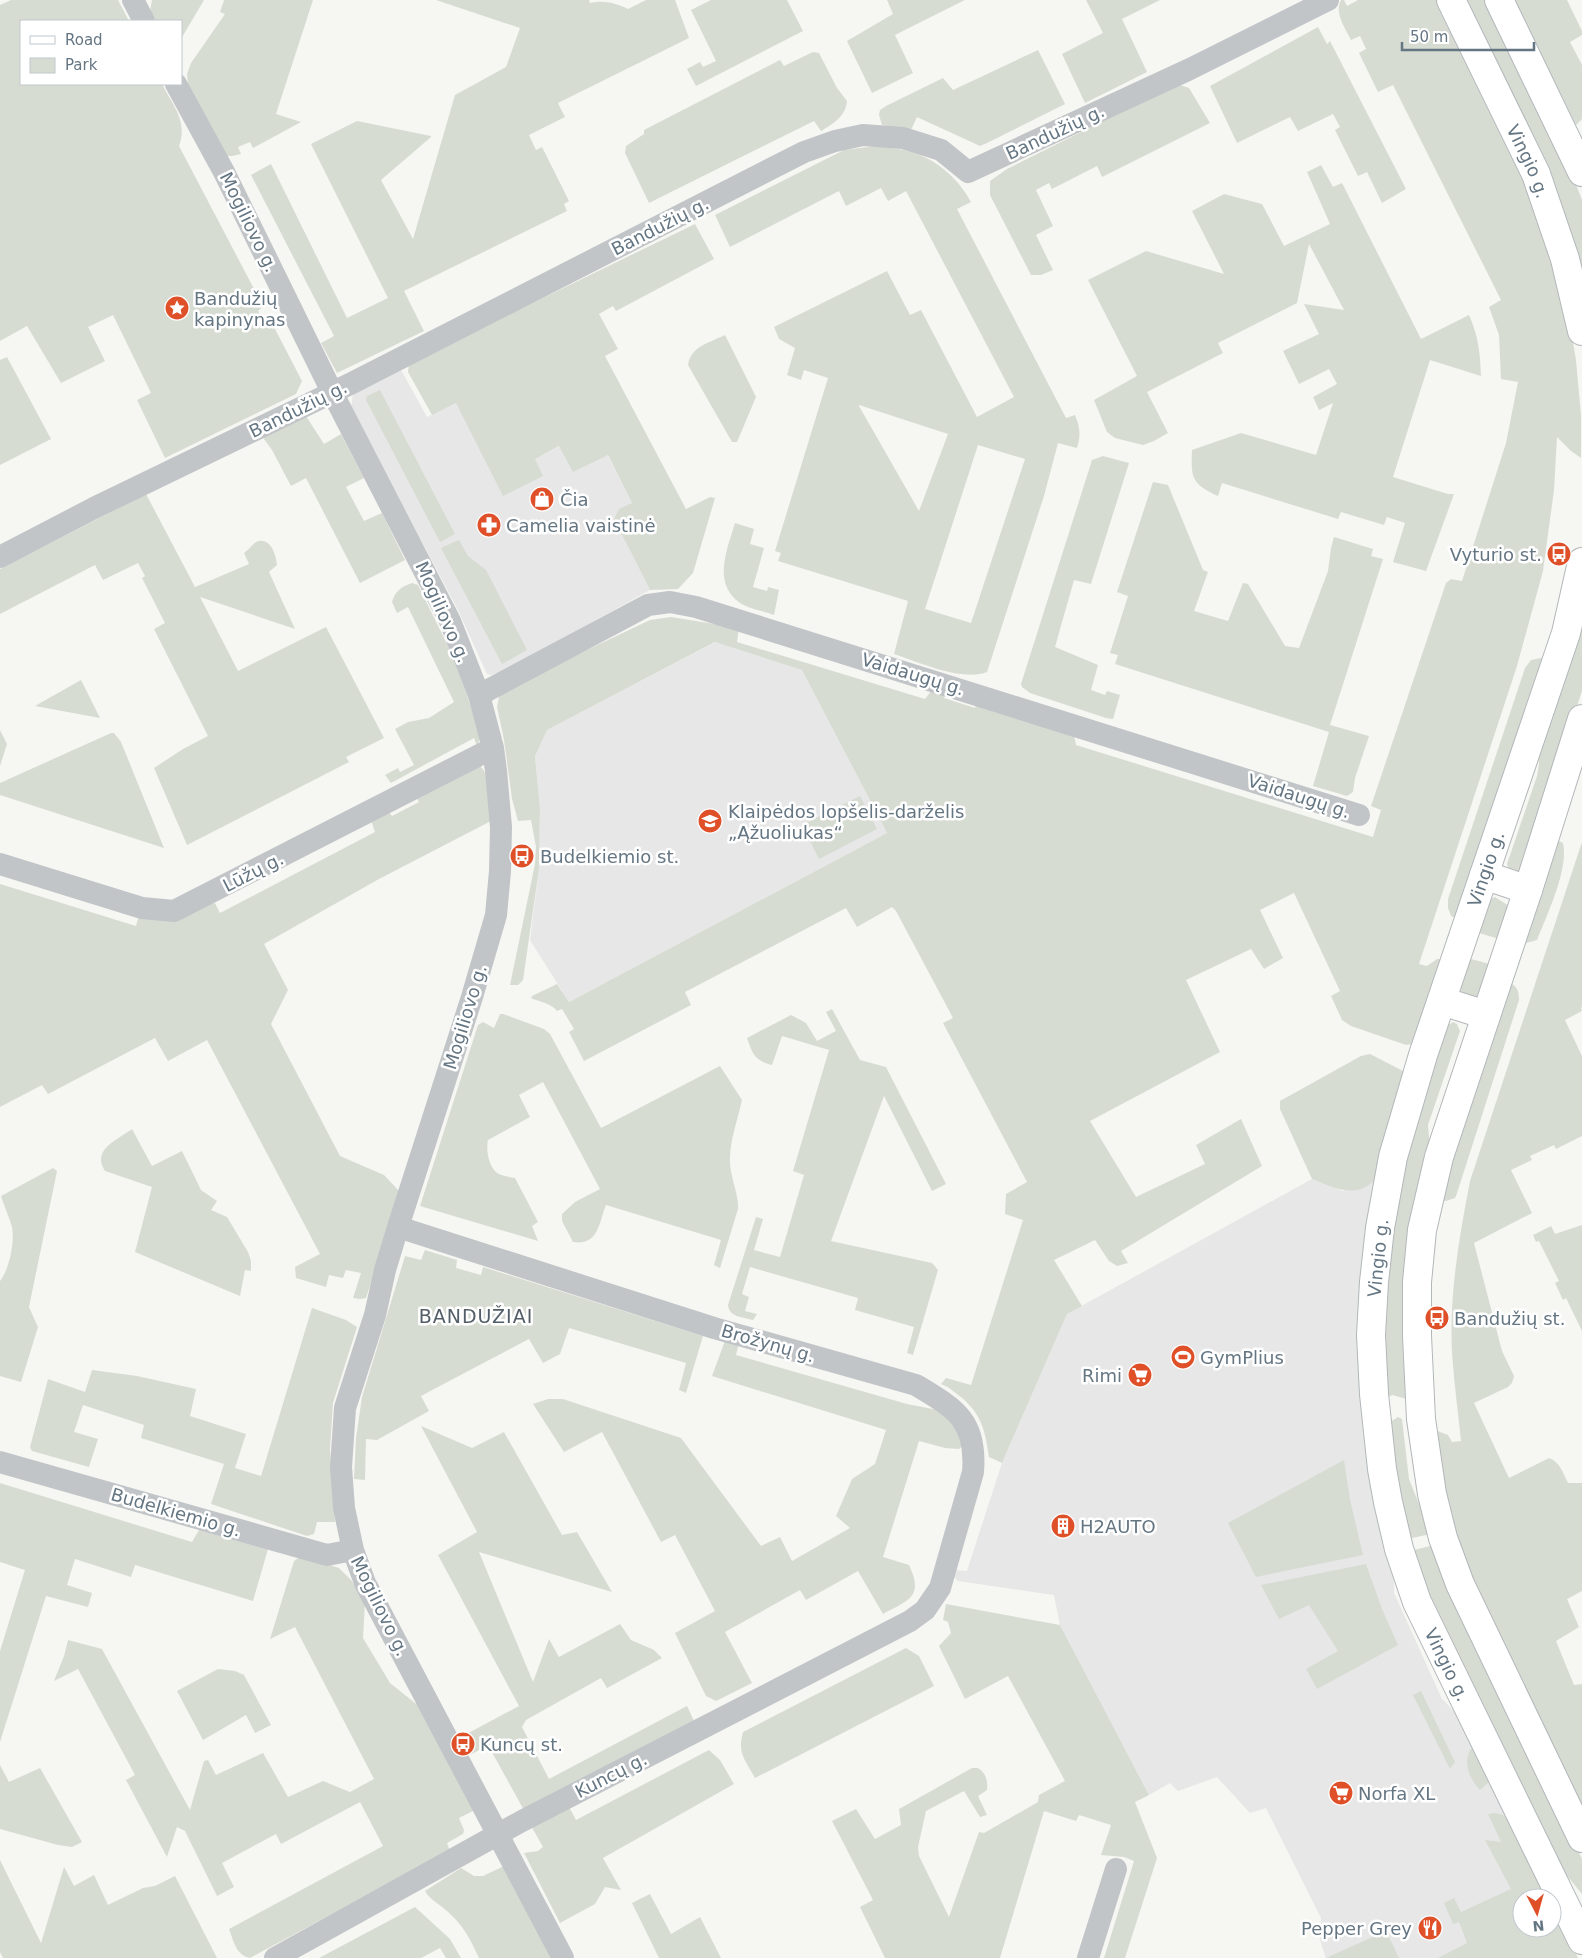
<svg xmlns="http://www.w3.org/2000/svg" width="1582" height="1958" font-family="'DejaVu Sans',sans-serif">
<rect width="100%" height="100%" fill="#f6f6f2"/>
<path fill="#e6e7e6" d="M400,368L427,417L456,403L543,476L534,459L560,446L607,454L632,503L614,519L650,590L504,671L491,675L487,674L458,610L351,408L353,394Z
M716,642L802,670L887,833L569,1002L530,940L539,869L540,808L535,755L547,730Z
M1378,1177L1394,1563V1593L1442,1699L1466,1723L1549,1898H1522V1928H1552L1562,1924L1491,1958H1326L1320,1940L1321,1918L1266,1808L1250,1813L1217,1777L1178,1791L1170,1783L1149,1795L1060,1625L1054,1595L958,1581L953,1576V1570L967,1571L1002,1463L1067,1314L1312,1179L1343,1191Z"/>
<path fill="#d7dcd3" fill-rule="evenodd" d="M11,0H118L129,21H21V84H162C173,106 188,121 179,146L263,306L258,311L267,327H274L302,381L296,394L165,458L137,400L151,393L113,315L88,327L105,361L61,383L27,326L0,341V5Z
M152,0H204L181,39V21H155L150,11Z
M224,0H313L276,114L301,122L253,148L250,142L238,147L241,154L232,156H225L188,84L187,74L191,63L225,14L220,12Z
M436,0H589L590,3C604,0 615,3 628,9L646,0H675L689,38L558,103L565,117L529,135L536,150L542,147L569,201L564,204L567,211L404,291L424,331L337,373L321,343L334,336L251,175L271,164L347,318L388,298L311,144L357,121L431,136V137L381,180L413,239L455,95L506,67L520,28Z
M711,0H787L803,31L696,86L687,69L700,62L703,67L716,61L691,10Z
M887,0H965L895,35L913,73L872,93L847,41L893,14Z
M1086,0H1160L1122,19L1147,72L1085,103L1062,54L1103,33Z
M1341,0H1344L1347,6L1358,0H1438L1525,180L1567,308L1576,360L1581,415V458L1571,451L1557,437L1554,490L1543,571L1517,666L1419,964L1427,966L1437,959H1445L1417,1043L1406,1045L1351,1026L1342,1020L1331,996L1340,991L1294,893L1260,910L1283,958L1264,969L1251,949L1186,980L1220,1052L1090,1121L1136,1197L1205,1164L1196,1145L1241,1119L1262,1166L1121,1251L1128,1263L1117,1266L1109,1261L1095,1240L1054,1260L1082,1306L1067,1314L1002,1463L989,1457C985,1430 982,1415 961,1397C954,1392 949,1387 941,1384L946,1378L971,1385L1023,1220L1005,1214L1006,1194L1027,1182L943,1023L953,1018L896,911L892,907L857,927L846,908L685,992L691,1005L584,1061L569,1032L574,1029L562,1009L557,1011C551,1003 540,1002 531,998L532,996L557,984L569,1002L887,833L802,670L715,642L547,730L535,756L540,808L539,869L523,980L518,985H510L535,864L536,847L531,820L518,821L512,799L504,740L497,707L499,697L505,689L650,620L671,617L739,628L737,642L925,699L932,690L945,693L944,698L975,708L977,703L1074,735L1076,745L1373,837L1381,810L1371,806L1446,583L1451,579L1462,581L1506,443L1518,382L1501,379L1499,335L1489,307L1501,300L1393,85L1378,92L1359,53L1366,49L1360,36L1351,40C1345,28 1334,13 1341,0Z
M1461,0H1490L1565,156L1582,200V287Z
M1514,0H1567L1582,31V35L1570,42L1582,65V119L1576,125Z
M1318,27L1327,44L1330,41L1406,189L1382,203L1367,172L1358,176L1335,130L1340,127L1333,114L1298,131L1290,117L1237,143L1210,86Z
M1038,50L1065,104L987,143L980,146L917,117L910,132L882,125L879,115L880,110L886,106L943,78L953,90Z
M813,52L819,53L837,88L847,101C846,116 833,124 821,131L814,121L649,203L625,153L626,146L644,134V130L780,60L784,66Z
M1177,84L1189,88L1210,123L1102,177L1097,166L1052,189L1049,183L1036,190L1053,226L1036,235L1053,270L1041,275H1031L990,195V181L1007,169Z
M876,146C887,148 900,148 911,152C936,159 959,179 971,202L957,209L1066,418L1075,415C1080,427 1081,435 1077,448L1058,443L1044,496L987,672C963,682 918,662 894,654L908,601L778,561L781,553L775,551L828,378L804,370L801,380L787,375L795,348L779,339L774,327L887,271L910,315L921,310L977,417L1014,397L906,191L888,201L881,188L846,206L839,191L730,247L715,215L844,150ZM859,405L948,434L919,511L859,406ZM978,445L1025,459L971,623L925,609Z
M1321,165L1333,187L1342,183L1421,339L1469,315C1479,338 1480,353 1481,376L1430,360L1393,477L1448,494H1454L1426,571L1393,562L1405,523L1387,517L1384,525L1341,512L1338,519L1222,483L1218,496C1191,483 1191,478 1192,450L1241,433L1316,455L1333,403L1319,410L1313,397L1337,384L1329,369L1299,384L1283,351L1319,334L1304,304L1344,310L1309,244L1297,303L1218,343L1223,353L1147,392L1168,433L1154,441L1143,445L1115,438L1107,432L1094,400L1137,376L1088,280L1146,251L1224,274L1192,211L1224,194L1262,204L1284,246L1330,224L1307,172Z
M695,224L714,259L616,311L613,306L599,314L618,349L605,356L686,509L710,497L715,498L693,573L678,589L650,590L614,519L619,509L632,503L608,455L573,472L559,446L535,459L543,476L503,496L456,403L432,415L408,372L409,363Z
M725,335L756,397L737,442H732L688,365C691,346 709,343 725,335Z
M7,357L51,439L0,465V360Z
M380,390L455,534L440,542L366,400L367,396Z
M304,413L324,444L341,434L364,478L346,487L364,521L382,513L405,560L360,583L306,478L291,486L272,450L261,435Z
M1103,456L1129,463L1091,584L1074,580L1055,647L1098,665L1091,690L1105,695L1107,691L1120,695L1113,719L1106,718L1030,693L1022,687L1021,684L1092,460Z
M1153,482L1168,485L1203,570L1208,572L1194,611L1228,621L1243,583L1248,584L1285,646L1299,648L1328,571L1331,548L1334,537L1373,549L1371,556L1383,559L1330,725L1369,736L1355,778L1353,792L1347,796L1313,786L1329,732L1115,664L1118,655L1110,653L1128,596L1117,592Z
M146,494L195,587L249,564L244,553C248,550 252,545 256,542C270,536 276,554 277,565L269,572L295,629L200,597L238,671L326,627L384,738L346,757L349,762L187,845L154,768L183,749L208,736L154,629L165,623L142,578L145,576L138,563L103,580L95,565L0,614V569Z
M735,523L754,529L750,544L764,548L753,587L767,591L768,587L779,590L774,615C764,611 749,609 740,603C712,583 727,550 735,523Z
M459,540L468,556L486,570L527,650L502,664L441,548Z
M412,583L418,585L448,646L465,689L481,737L477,746L474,738L391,783L385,775L398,768L400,772L414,765L395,729L408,722L429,718L454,702L408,607L397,613L392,602C395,591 401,587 412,583Z
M1582,612V691L1540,818L1519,874L1509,870L1507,864L1537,776L1539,764L1538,748Z
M1546,657L1458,919L1451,916L1448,908V899L1525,668L1531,660Z
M81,680L100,718L35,706Z
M0,730L7,744L0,766Z
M111,733H114L121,742L164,848L0,795V783Z
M480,766C491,775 490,807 491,821L379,879L264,944L288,990L271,1024L340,1156L384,1175L400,1192L366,1298L360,1299L353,1298L361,1273L346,1270L343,1278L329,1275L326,1287L296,1278L295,1267L320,1254L207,1040L168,1061L155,1038L48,1094L42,1085L0,1107V884L136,926L139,915L215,903L220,913L375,832L371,820L388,811L392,816L419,802L416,797Z
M860,796L877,829L819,859L802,825Z
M1555,839L1563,843C1569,869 1547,915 1537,940L1526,943L1521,942Z
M1582,842V1007L1581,1008L1582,1011L1565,1020L1582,1056V1136L1556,1149L1554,1145L1530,1156L1532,1160L1511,1170L1532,1213L1474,1243L1502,1351L1514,1376L1512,1383L1508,1387L1474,1403L1509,1478L1549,1458C1560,1462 1563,1473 1568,1483H1582V1591L1567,1599L1579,1627L1556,1641L1574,1685L1582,1684V1811L1461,1562L1448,1515L1435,1430L1448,1435L1452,1442L1461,1441C1458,1412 1454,1382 1452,1353C1449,1295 1459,1238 1470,1181Z
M1495,897L1509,906L1499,939L1476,932L1489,900Z
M1467,958L1490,964L1483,994L1475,1000L1462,995C1458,979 1461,973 1467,958Z
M1508,982C1517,986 1519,990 1519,1000L1457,1193L1455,1198L1446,1201L1439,1200Z
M832,1009L860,1060L886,1067L946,1184L932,1191L884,1096L831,1241L932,1263L938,1270L913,1355L907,1353L914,1327L855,1310L858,1298L750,1267L742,1294L749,1297L745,1311L757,1314L753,1320C742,1317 729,1317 728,1305L756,1217L763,1219L754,1250L780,1257L804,1175L793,1171L829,1050L782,1036L772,1065C754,1060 753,1055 747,1038L791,1015L806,1023L817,1041L836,1031L826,1012Z
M500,1014H503L544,1029L550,1034L601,1128L720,1066L742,1100C738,1118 730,1141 730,1158C729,1176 739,1193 738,1209L720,1268L714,1265L721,1240L606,1205C599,1222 599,1246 573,1242L562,1221V1214L575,1202L600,1189L543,1082L519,1095L530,1117L488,1140C486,1149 488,1168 499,1174C503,1176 510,1177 515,1178L538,1222L532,1226L538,1241L420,1206L478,1025L483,1022L494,1028Z
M1453,1022L1457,1024L1460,1031L1428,1125L1430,1150L1410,1400L1392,1395L1383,1400L1380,1313L1395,1189L1444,1028Z
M1370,1054L1403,1071L1407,1075L1378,1177C1357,1200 1337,1189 1312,1179L1280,1109V1101L1361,1056Z
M132,1129L152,1166L182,1151L201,1190L217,1201L211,1210L227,1217L248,1252L251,1261V1271L245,1270L240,1296L135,1252L152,1187L105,1171C91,1150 117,1140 132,1129Z
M53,1168L57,1171L29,1307L38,1327L21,1382L0,1376V1281C9,1270 15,1242 12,1227C9,1217 4,1206 1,1196Z
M1582,1225V1331L1566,1298L1563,1300L1555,1283L1559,1281L1539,1241L1536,1242L1533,1235L1551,1226L1555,1234Z
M425,1250L457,1260L456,1268L481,1275L483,1267L703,1336L686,1393L679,1390L686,1363L569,1328L560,1354L543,1363L529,1339L421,1396L429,1411L377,1440L366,1439L365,1480L354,1479L356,1438L362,1397L405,1256L421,1260Z
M312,1308L346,1320L357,1327L333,1403L330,1449L335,1522H317L314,1534L307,1536L211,1504L224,1464L141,1438L144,1425L83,1405L74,1432L98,1439L89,1467L32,1451L30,1447L48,1379L85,1392L92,1370L137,1376L196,1389L190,1416L246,1434L235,1468L261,1476Z
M726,1338L739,1343L736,1355L907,1404L938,1410L968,1441L959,1449L945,1448L919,1441L883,1557L909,1565C924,1597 909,1600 883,1614L858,1571L806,1600L800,1590L725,1632L752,1683L716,1701L706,1696L675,1633L715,1611L675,1535L661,1542L602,1432L564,1452L533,1404L548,1399H563L681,1438L761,1546L780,1537L792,1561L850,1528L836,1516L852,1479L875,1464L886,1430L712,1376Z
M1398,1417L1402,1419L1409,1479L1431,1534L1407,1539L1387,1424Z
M421,1426L472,1448L504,1432L562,1535L577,1532L612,1592L479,1552L533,1682L549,1639L559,1657L620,1624L631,1640L654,1650L662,1658L607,1688L601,1678L526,1720L522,1727L549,1779L687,1706L695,1723L525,1812L488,1745L470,1755L461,1737L519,1706L438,1555L477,1532Z
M1344,1460L1350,1500L1363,1555L1256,1577L1228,1523Z
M0,1483L192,1542L202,1525L268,1549L253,1601L135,1565L131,1577L75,1559L67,1585L92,1593L88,1607L46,1596L0,1742V1651L25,1570L0,1562Z
M1434,1545L1448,1587L1582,1859V1894L1563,1871L1432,1613L1410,1551Z
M301,1556L339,1568L351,1580L365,1602L363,1638L390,1683L420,1707L475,1810L459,1818L464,1830L463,1834L447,1843L450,1851L250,1958C236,1955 234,1942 229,1929L383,1846L360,1802L281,1844L276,1834L222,1863L234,1887L217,1896L185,1831L177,1827L167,1857L126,1780L135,1775L78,1669L54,1681L64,1656L68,1640L102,1649L190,1810L204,1761L208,1760L216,1775L263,1753L288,1797L323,1781L350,1792L374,1779L295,1627L270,1639L294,1561Z
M1366,1564L1382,1609L1398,1645L1317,1689L1306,1669L1338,1651L1309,1605L1279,1619L1261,1585Z
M946,1604L1060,1625L1149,1795L1135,1802L1157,1858L1125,1958H1104L1134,1861L1124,1857L1101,1855L1111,1825L1079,1815L1076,1821L1044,1811L1000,1958H885L860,1907L873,1900L832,1821L856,1809L875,1839L901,1825L899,1809L972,1768H978C986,1773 988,1781 987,1790L978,1796L987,1815L980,1817L964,1791L926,1811L918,1847L919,1856L949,1917L979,1832L984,1833L1038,1802L1039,1795L1065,1781L1008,1676L965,1699L939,1646L951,1633L948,1622L943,1620Z
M906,1648L919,1656L934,1686L755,1778C745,1759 737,1754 743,1732Z
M218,1669L235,1671L244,1675L271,1725L255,1733L246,1715L203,1740L177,1691Z
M1421,1691L1455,1762L1450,1769L1413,1695Z
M1473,1747L1490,1781L1480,1790C1469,1779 1461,1759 1473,1747Z
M709,1750L720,1760L734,1784L603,1858L621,1890L605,1887L595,1904L560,1923L524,1853L538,1851L543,1847L530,1824L567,1803L576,1820Z
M0,1765L9,1782L40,1768L82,1842L72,1847L58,1845L0,1829Z
M1496,1813L1503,1815L1513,1822L1549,1898H1522V1928H1552V1903L1578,1958H1438L1467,1943L1459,1922L1453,1924L1444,1903L1454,1898L1461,1912L1511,1889L1485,1840L1501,1842L1488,1814Z
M0,1860L41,1943L64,1867L74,1886L94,1875L108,1905L143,1888L155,1886L175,1876L217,1958H3L0,1952Z
M504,1866L552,1958H479C470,1939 464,1926 448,1912C440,1904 431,1901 425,1891L461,1868L474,1876H483Z
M650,1894L671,1934L700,1917L721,1958H659L632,1903Z
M415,1907L450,1939L461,1958H446L440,1948L421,1958H319Z
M1386,1931L1399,1958H1326Z"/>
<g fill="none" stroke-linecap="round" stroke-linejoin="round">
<defs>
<g id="major">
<path id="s1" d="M1451,0L1536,174L1565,259L1582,331"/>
<path d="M1499,0L1582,172"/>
<path id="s2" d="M1582,562L1566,633L1423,1055L1393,1157L1380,1228L1374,1282L1371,1335L1374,1394L1382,1469L1388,1502L1399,1549L1417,1602L1582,1940"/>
<path d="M1582,719L1528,890L1439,1157L1422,1230L1417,1282V1336L1421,1419L1432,1494L1443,1538L1460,1584L1582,1838"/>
<path d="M1484,875L1528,890"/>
<path d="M1442,1001L1486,1015"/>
</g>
</defs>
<use href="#major" stroke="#b2b7ba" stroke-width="30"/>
<path stroke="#c1c5c8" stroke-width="22" d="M133,0L144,21
M176,84L224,172L332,392L450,621L479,695L493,748L496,771L501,827L500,871L496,915L472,997L398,1227L385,1270L375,1315L345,1408L341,1467L344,1508L353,1550L365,1583L563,1958
M0,557L94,508L352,383L804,152L835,141L863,135L903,138L941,150L968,172L1190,69L1328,0
M479,695L648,605L670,602L696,607L1359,815
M0,864L142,908L174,911L493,748
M0,1462L327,1555L353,1550
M275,1958L522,1821L910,1621L925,1610L940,1588L973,1472C977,1421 956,1409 916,1385L714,1328L398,1227
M1088,1958L1116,1869"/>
<use href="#major" stroke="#fff" stroke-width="28"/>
</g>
<defs>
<symbol id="sight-disc" viewBox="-11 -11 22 22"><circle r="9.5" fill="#df5029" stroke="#fff"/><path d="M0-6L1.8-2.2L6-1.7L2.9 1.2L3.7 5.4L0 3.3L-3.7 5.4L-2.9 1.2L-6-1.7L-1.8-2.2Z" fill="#fff"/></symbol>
<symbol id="shop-disc" viewBox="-11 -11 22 22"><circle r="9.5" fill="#df5029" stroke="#fff"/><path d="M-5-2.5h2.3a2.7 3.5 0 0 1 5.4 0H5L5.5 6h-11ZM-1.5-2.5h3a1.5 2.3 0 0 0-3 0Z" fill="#fff"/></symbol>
<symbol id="pharmacy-disc" viewBox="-11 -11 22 22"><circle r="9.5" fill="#df5029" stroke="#fff"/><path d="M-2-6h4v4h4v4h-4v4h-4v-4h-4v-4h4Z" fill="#fff"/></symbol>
<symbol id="bus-disc" viewBox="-11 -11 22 22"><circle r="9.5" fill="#df5029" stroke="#fff"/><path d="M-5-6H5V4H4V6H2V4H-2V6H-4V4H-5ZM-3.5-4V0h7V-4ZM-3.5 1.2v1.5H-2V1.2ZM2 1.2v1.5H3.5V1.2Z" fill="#fff"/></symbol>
<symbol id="school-disc" viewBox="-11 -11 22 22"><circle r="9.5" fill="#df5029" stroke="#fff"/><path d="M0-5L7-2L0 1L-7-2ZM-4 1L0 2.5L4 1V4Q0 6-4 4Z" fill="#fff"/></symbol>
<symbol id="stadium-disc" viewBox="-11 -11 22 22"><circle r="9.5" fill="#df5029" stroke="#fff"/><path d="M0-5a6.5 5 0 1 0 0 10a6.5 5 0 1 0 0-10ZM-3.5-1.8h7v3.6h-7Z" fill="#fff"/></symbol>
<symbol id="supermarket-disc" viewBox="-11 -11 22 22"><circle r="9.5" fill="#df5029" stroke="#fff"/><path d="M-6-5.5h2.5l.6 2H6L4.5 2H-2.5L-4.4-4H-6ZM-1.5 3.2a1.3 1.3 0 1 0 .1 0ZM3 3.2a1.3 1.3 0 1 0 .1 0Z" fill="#fff"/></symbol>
<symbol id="building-disc" viewBox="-11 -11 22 22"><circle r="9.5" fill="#df5029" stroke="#fff"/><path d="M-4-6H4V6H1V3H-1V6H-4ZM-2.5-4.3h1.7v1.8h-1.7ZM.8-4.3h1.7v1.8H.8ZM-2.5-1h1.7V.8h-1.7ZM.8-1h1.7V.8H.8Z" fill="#fff"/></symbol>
<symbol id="restaurant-disc" viewBox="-11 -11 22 22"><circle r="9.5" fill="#df5029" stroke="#fff"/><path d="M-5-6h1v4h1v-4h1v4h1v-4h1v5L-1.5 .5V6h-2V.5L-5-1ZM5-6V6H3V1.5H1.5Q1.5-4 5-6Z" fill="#fff"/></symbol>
</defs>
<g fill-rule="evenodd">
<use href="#sight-disc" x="163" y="294" width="28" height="28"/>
<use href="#shop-disc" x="528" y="485" width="28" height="28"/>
<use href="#pharmacy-disc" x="475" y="511" width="28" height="28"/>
<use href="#bus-disc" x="1545" y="540" width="28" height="28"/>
<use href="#school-disc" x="696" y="807" width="28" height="28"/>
<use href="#bus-disc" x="508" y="842" width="28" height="28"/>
<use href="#bus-disc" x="1423" y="1304" width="28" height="28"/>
<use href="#stadium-disc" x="1169" y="1343" width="28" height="28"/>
<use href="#supermarket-disc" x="1126" y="1361" width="28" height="28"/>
<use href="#building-disc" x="1049" y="1512" width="28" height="28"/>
<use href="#bus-disc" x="449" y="1730" width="28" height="28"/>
<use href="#supermarket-disc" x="1327" y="1779" width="28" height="28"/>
<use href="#restaurant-disc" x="1416" y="1914" width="28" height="28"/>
</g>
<g text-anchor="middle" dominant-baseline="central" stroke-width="5" stroke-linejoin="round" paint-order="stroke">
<g font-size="18" fill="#657683" stroke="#fff">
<text transform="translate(1055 132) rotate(-25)">Bandužių g.</text>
<text stroke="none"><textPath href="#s1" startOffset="179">Vingio g.</textPath></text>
<text transform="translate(249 222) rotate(64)">Mogiliovo g.</text>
<text transform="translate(660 226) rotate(-27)">Bandužių g.</text>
<text transform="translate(298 409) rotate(-26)">Bandužių g.</text>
<text transform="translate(443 612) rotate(66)">Mogiliovo g.</text>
<text transform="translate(913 674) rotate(17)">Vaidaugų g.</text>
<text transform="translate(1299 796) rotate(18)">Vaidaugų g.</text>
<text transform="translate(1486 869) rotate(-71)">Vingio g.</text>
<text transform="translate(253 872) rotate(-27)">Lūžų g.</text>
<text transform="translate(465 1017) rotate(-73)">Mogiliovo g.</text>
<text transform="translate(1378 1258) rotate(-84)">Vingio g.</text>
<text transform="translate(768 1343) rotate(16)">Brožynų g.</text>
<text transform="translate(176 1512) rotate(16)">Budelkiemio g.</text>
<text transform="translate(380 1606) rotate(64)">Mogiliovo g.</text>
<text stroke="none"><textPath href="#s2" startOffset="1146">Vingio g.</textPath></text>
<text transform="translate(611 1775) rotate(-27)">Kuncų g.</text>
</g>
<g font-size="18" fill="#657683" stroke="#fff" text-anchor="start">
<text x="194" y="298">Bandužių<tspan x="194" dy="21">kapinynas</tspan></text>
<text x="560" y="499">Čia</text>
<text x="506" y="525">Camelia vaistinė</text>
<text x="1542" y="554" text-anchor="end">Vyturio st.</text>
<text x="728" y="811">Klaipėdos lopšelis-darželis<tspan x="728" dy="21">„Ąžuoliukas“</tspan></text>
<text x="540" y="856">Budelkiemio st.</text>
<text x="1454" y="1318">Bandužių st.</text>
<text x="1200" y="1357">GymPlius</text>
<text x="1122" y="1375" text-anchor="end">Rimi</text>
<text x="1080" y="1526">H2AUTO</text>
<text x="480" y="1744">Kuncų st.</text>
<text x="1358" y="1793">Norfa XL</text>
<text x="1412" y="1928" text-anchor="end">Pepper Grey</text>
</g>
<g font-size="19" letter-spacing="1" fill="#535f68" stroke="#fff">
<text x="476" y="1316">BANDUŽIAI</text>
</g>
</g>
<rect x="20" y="20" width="162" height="65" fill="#ffffff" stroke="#c1c8cd"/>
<rect x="30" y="36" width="25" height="8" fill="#ffffff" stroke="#c1c8cd"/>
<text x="65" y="45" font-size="15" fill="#657683">Road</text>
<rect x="30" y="58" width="25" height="15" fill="#d7dcd3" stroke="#c1c8cd"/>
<text x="65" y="70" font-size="15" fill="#657683">Park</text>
<g transform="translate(1537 1913) rotate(174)"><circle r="24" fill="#ffffff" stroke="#c1c8cd"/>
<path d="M0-4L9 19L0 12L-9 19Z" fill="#df5029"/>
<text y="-8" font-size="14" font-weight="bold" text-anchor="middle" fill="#657683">N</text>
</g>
<path d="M1402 42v8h132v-8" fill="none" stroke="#657683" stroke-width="2.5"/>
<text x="1410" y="42" font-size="15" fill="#657683" stroke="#ffffff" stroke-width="4" paint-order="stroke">50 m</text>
</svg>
